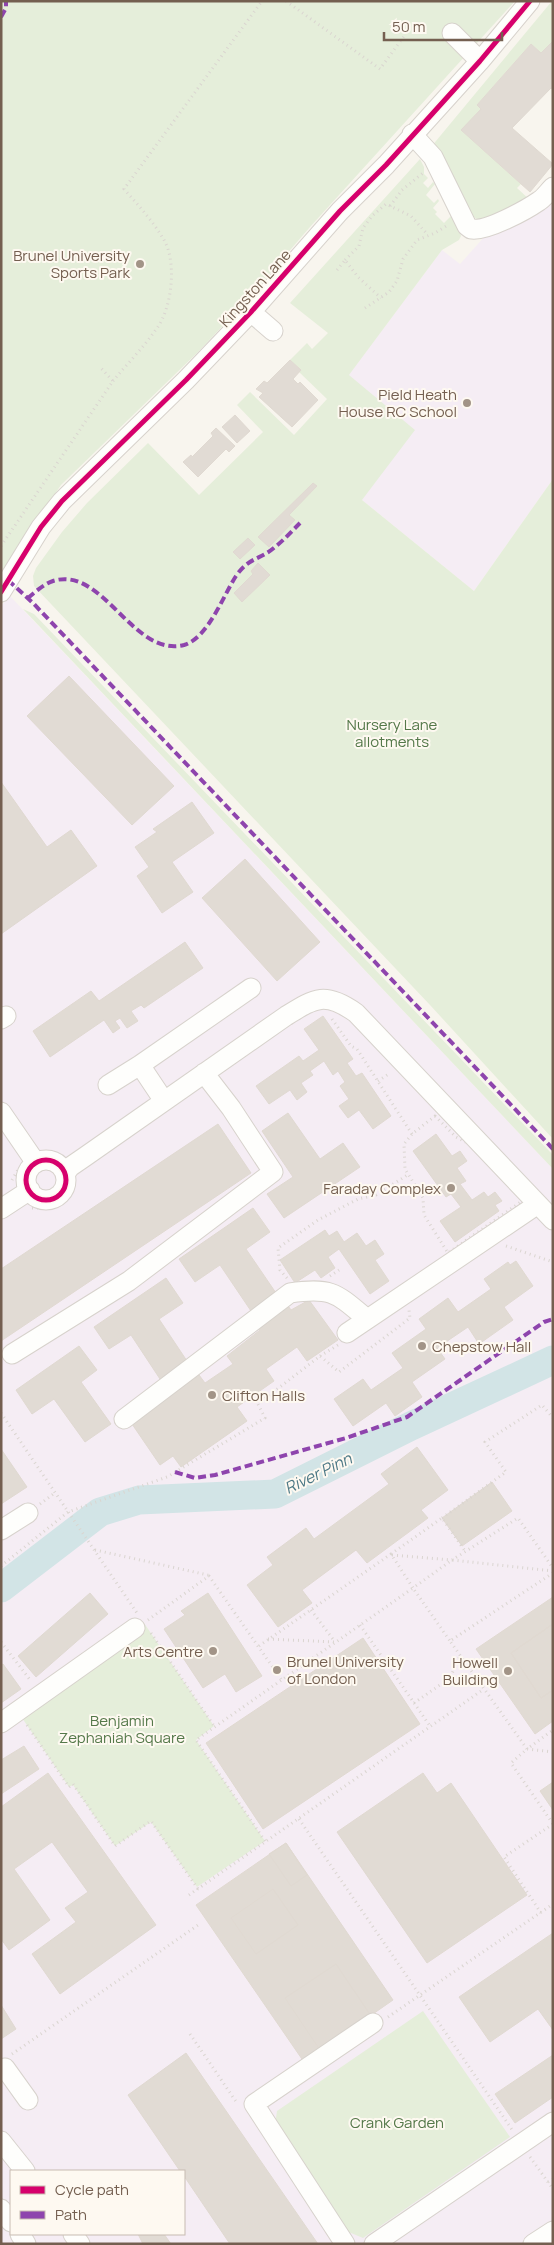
<svg xmlns="http://www.w3.org/2000/svg" width="554" height="2245" font-family="Manrope,sans-serif">
<rect width="100%" height="100%" fill="#f8f5ee"/>
<path fill="#f5edf4" fill-rule="evenodd" d="M553,198V479L474,591L362,500L348,376L442,250L460,264L486,235Z
M10,596L553,1169V2244H1V606ZM11,2171H184V2234H11Z"/>
<path fill="#e5eeda" d="M1,1H515L310,227L247,300L198,352L61,485L1,572Z
M552,1L553,41L541,53L531,44L477,105L481,109L462,130L521,184L517,188L530,200L487,220H478L470,214L431,147Z
M420,159L424,167V174L428,178L423,183L428,188L433,182L435,184L426,195L434,203L438,199L439,201L433,208L437,212L435,214L444,223L453,214L461,236L459,240L442,250L349,375L415,430L362,500L474,591L553,479V1139L430,1005L34,586L33,576L36,568L62,532L87,503L148,443L199,495L263,432L237,405L250,392L294,435L327,399L299,372L301,370L290,360L307,343L312,349L328,333L290,303Z
M23,609L34,614L553,1155V1169Z
M144,1623L214,1726L196,1740L265,1841L197,1887L151,1822L115,1846L73,1785L69,1787L18,1712Z
M423,2011L510,2137L363,2238L339,2228L275,2125L277,2111Z"/>
<g fill="none" stroke-linecap="round" stroke-linejoin="round">
<path stroke="#d2e4e6" stroke-width="29" d="M1,1588L100,1512L139,1500L275,1494L411,1426L553,1360"/>
</g>
<path fill="#e1dbd4" stroke="#e0d9d1" d="M553,41V89L551,88L512,128L553,164L530,192L461,130L481,109L477,105L531,44L541,53Z
M290,360L301,370L293,379L298,384L300,382L318,400L292,427L259,397L263,393L256,389L264,381L267,383Z
M235,415L250,431L237,443L222,427Z
M216,428L235,446L229,452L226,449L198,477L183,462L191,455L192,457L213,436L211,433Z
M313,483L317,486L289,515L295,520L269,547L258,537Z
M248,538L255,545L240,559L233,552Z
M258,563L270,575L242,602L234,593L253,574L251,571Z
M69,676L174,786L132,825L27,716Z
M1,782L47,847L71,830L97,866L1,934Z
M192,802L214,833L172,862L193,892L162,913L137,876L149,867L135,847L157,832L153,829Z
M245,859L320,942L277,981L202,898Z
M185,942L203,968L144,1008L141,1005L131,1011L138,1021L127,1028L120,1018L115,1021L120,1028L113,1033L104,1020L50,1057L33,1031L91,991L99,1001Z
M323,1016L353,1059L347,1063L356,1076L362,1073L391,1116L373,1129L359,1110L348,1118L339,1106L349,1099L340,1086L345,1082L338,1071L333,1075L324,1061L310,1071L313,1075L301,1083L307,1092L297,1100L290,1090L269,1104L256,1086L299,1056L303,1061L319,1050L304,1029Z
M288,1113L320,1159L343,1143L360,1167L284,1218L267,1194L293,1177L262,1131Z
M218,1124L251,1173L1,1341V1269Z
M436,1134L452,1156L460,1151L467,1161L457,1168L466,1181L460,1184L472,1200L484,1192L488,1197L495,1192L502,1201L495,1205L499,1211L455,1242L440,1221L461,1207L451,1194L446,1197L413,1151Z
M253,1208L270,1232L246,1249L276,1293L251,1311L220,1265L195,1282L179,1259Z
M325,1230L329,1236L337,1231L344,1242L357,1233L366,1246L375,1240L384,1254L375,1260L389,1281L370,1294L339,1249L328,1257L335,1268L321,1278L315,1270L295,1283L280,1260Z
M516,1261L533,1286L504,1307L513,1320L479,1344L468,1327L437,1348L445,1359L412,1382L422,1397L395,1416L386,1403L353,1426L334,1399L363,1379L371,1390L403,1368L392,1353L426,1329L419,1319L448,1298L458,1312L491,1289L484,1279L508,1262L510,1265Z
M166,1278L183,1303L159,1319L187,1361L160,1379L131,1335L109,1349L94,1327Z
M284,1300L291,1310L309,1300L338,1340L307,1361L297,1347L266,1369L274,1381L237,1407L247,1421L181,1467L173,1456L160,1465L132,1424L199,1375L205,1383L233,1364L227,1356L260,1330L254,1321Z
M79,1346L97,1370L81,1382L111,1424L85,1442L54,1399L32,1414L16,1390Z
M417,1447L448,1490L421,1510L428,1518L367,1563L356,1550L302,1590L312,1603L278,1627L247,1585L273,1565L267,1557L306,1528L314,1539L389,1484L381,1474Z
M1,1449L27,1487L1,1504Z
M492,1482L512,1511L462,1546L442,1518Z
M90,1593L108,1614L36,1677L18,1656Z
M208,1593L262,1676L236,1692L225,1674L203,1688L164,1629L185,1615L181,1611Z
M553,1597V1624L511,1653L541,1698L553,1690V1721L535,1734L476,1649Z
M553,1624V1690L541,1698L511,1653Z
M363,1638L420,1724L263,1829L206,1743Z
M3,1664L21,1689L1,1703V1665Z
M24,1746L39,1769L1,1794V1760Z
M48,1773L156,1925L60,1994L32,1954L76,1922L65,1908L88,1892L52,1842L14,1869L50,1920L9,1950L1,1939V1807Z
M423,1773L437,1793L451,1783L527,1895L427,1963L337,1832Z
M553,1782V1810L540,1791Z
M286,1843L393,2000L304,2062L196,1905Z
M286,1843L307,1875L291,1886L269,1854Z
M273,1889L298,1925L256,1954L231,1918Z
M553,1933V2030L538,2009L490,2042L459,1997Z
M336,1964L371,2016L320,2050L285,1998Z
M1,2005L16,2029L1,2039Z
M186,2053L318,2244H230L184,2176V2171H180L128,2095Z
M553,2055V2097L515,2123L495,2094Z
M138,2234H164L171,2244H143Z"/>
<g fill="none" stroke-linecap="round" stroke-linejoin="round">
<defs>
<path id="minor" d="M452,33L480,61
M412,134L433,157L467,226L471,229C486,232 526,210 539,201C544,198 548,192 553,187
M251,312L273,331
M1,592L41,527L62,501L186,380L251,312L340,211L386,165L480,61L530,1
M1,1019L6,1016
M140,1065L164,1101
M108,1085L140,1065L251,988
M1,1112L36,1163
M26 1180a20 20 0 1 1 40 0a20 20 0 1 1-40 0Z
M65,1174L70,1167L86,1156L286,1016C315,998 325,991 356,1013L553,1220
M1,1209L30,1190
M347,1333L538,1204
M12,1354L129,1281L273,1172L231,1108L204,1073
M124,1419L290,1293C332,1287 336,1293 367,1319
M1,1530L28,1513
M1,1723L135,1628
M1,2070L5,2068L28,2100
M1,2141L25,2171
M1,2209L11,2222
M20,2234L26,2244
M73,2234L80,2244
M345,2244L254,2104L373,2023
M374,2244L553,2122
M533,2244L553,2231"/>
</defs>
<use href="#minor" stroke="#d7d2cc" stroke-width="21"/>
<path stroke="#dad5d0" stroke-width="3" stroke-dasharray="1 4" stroke-linecap="butt" d="M286,1L380,69L405,35
M390,206L402,190L423,173
M345,260L359,246L363,228L373,215L386,204L411,216L428,235
M337,270L345,260L358,277L381,298
M365,308L389,292L397,281L403,259L417,240L435,233L448,225
M113,381C127,364 144,347 157,328C172,308 177,262 164,240C153,221 138,205 124,189L262,1
M1,546L113,381L99,366
M332,1019L351,1046L357,1049L412,1134
M378,1081L390,1073
M435,1116L456,1137L477,1148L525,1199L448,1253L424,1215L423,1198L405,1169L404,1144L412,1134Z
M12,1180L19,1168
M32,1208C49,1208 65,1208 72,1189
M506,1246L553,1262
M330,1276L339,1270
M287,1278L280,1270L278,1248L318,1220L358,1199L376,1195L409,1174
M320,1356L338,1345
M1,1413L137,1613
M40,1504L56,1492
M442,1518L506,1472L485,1442L542,1405L553,1418
M95,1550L208,1575
M391,1554L442,1518L465,1551
M392,1555L452,1560L518,1518L553,1568
M1,1566L68,1512L167,1477L265,1418L258,1404L320,1356L339,1372L410,1318L409,1310
M553,1573L450,1641L527,1749L553,1730
M311,1610L335,1642
M148,1620L209,1576L281,1679
M360,1625L430,1726
M151,1633L214,1726
M268,1639L334,1642
M1,1642L31,1681
M259,1646L391,1554L413,1588L452,1560L553,1571
M414,1703L450,1678L460,1656
M27,1725L69,1787L73,1784L115,1846L151,1821L198,1889
M553,1752L527,1749L511,1763L553,1824
M299,1819L513,2131
M265,1841L196,1740L413,1588L450,1641
M189,1895L484,1689
M541,1913L504,1857L553,1824
M388,2017L553,1904
M190,2034L237,2103
M12,2054L201,1923
M530,2157L553,2189
M548,2182L553,2179"/>
<use href="#minor" stroke="#fefefc" stroke-width="19"/>
<path stroke="#8e44ad" stroke-width="4" stroke-dasharray="8 4" stroke-linecap="butt" d="M1,17L6,8V1
M8,580L33,603L553,1149
M28,598C35,592 44,584 53,581C103,565 133,658 184,645C208,638 223,596 236,576C249,557 260,560 275,547C284,540 292,531 300,523
M175,1472L195,1478L215,1475L346,1438L407,1417L544,1322L553,1319"/>
<defs>
<path id="cycleway" d="M1,592L41,527L62,501L186,380L251,312L340,211L386,165L480,61L530,1
M26 1180a20 20 0 1 1 40 0a20 20 0 1 1-40 0Z"/>
</defs>
<use href="#cycleway" stroke="#fef9f1" stroke-width="8"/>
<use href="#cycleway" stroke="#d6006c" stroke-width="5"/>
</g>
<g fill="#a29487" stroke="#fef9f1" stroke-width="2">
<circle cx="140" cy="264" r="5"/>
<circle cx="467" cy="403" r="5"/>
<circle cx="451" cy="1188" r="5"/>
<circle cx="422" cy="1346" r="5"/>
<circle cx="212" cy="1395" r="5"/>
<circle cx="213" cy="1651" r="5"/>
<circle cx="277" cy="1670" r="5"/>
<circle cx="508" cy="1671" r="5"/>
</g>
<g text-anchor="middle" dominant-baseline="central" stroke-width="4" stroke-linejoin="round" paint-order="stroke">
<g font-size="15" fill="#745f50" stroke="#fef9f1" text-anchor="end">
<text x="130" y="255">Brunel University<tspan x="130" dy="17">Sports Park</tspan></text>
<text x="457" y="394">Pield Heath<tspan x="457" dy="17">House RC School</tspan></text>
<text x="441" y="1188">Faraday Complex</text>
<text x="432" y="1346" text-anchor="start">Chepstow Hall</text>
<text x="222" y="1395" text-anchor="start">Clifton Halls</text>
<text x="203" y="1651">Arts Centre</text>
<text x="287" y="1661" text-anchor="start">Brunel University<tspan x="287" dy="17">of London</tspan></text>
<text x="498" y="1662">Howell<tspan x="498" dy="17">Building</tspan></text>
</g>
<g font-size="15" fill="#745f50" stroke="#fef9f1">
<text transform="translate(255 288) rotate(-48)">Kingston Lane</text>
</g>
<g font-size="15" fill="#547849" stroke="#fef9f1">
<text x="392" y="724">Nursery Lane<tspan x="392" dy="17">allotments</tspan></text>
<text x="122" y="1720">Benjamin<tspan x="122" dy="17">Zephaniah Square</tspan></text>
<text x="397" y="2122">Crank Garden</text>
</g>
<g font-size="16" font-style="italic" fill="#4c7885" stroke="#fef9f1">
<text transform="translate(318 1473) rotate(-26)">River Pinn</text>
</g>
</g>
<rect width="554" height="2245" fill="none" stroke="#745f50" stroke-width="5"/>
<rect x="10" y="2170" width="175" height="65" fill="#fef9f1" stroke="#c7bbb1"/>
<rect x="20" y="2186" width="25" height="8" fill="#d6006c" stroke="#c7bbb1"/>
<text x="55" y="2195" font-size="15" fill="#745f50">Cycle path</text>
<rect x="20" y="2211" width="25" height="8" fill="#8e44ad" stroke="#c7bbb1"/>
<text x="55" y="2220" font-size="15" fill="#745f50">Path</text>
<path d="M384 32v8h118v-8" fill="none" stroke="#745f50" stroke-width="2.5"/>
<text x="392" y="32" font-size="15" fill="#745f50" stroke="#fef9f1" stroke-width="4" paint-order="stroke">50 m</text>
</svg>
